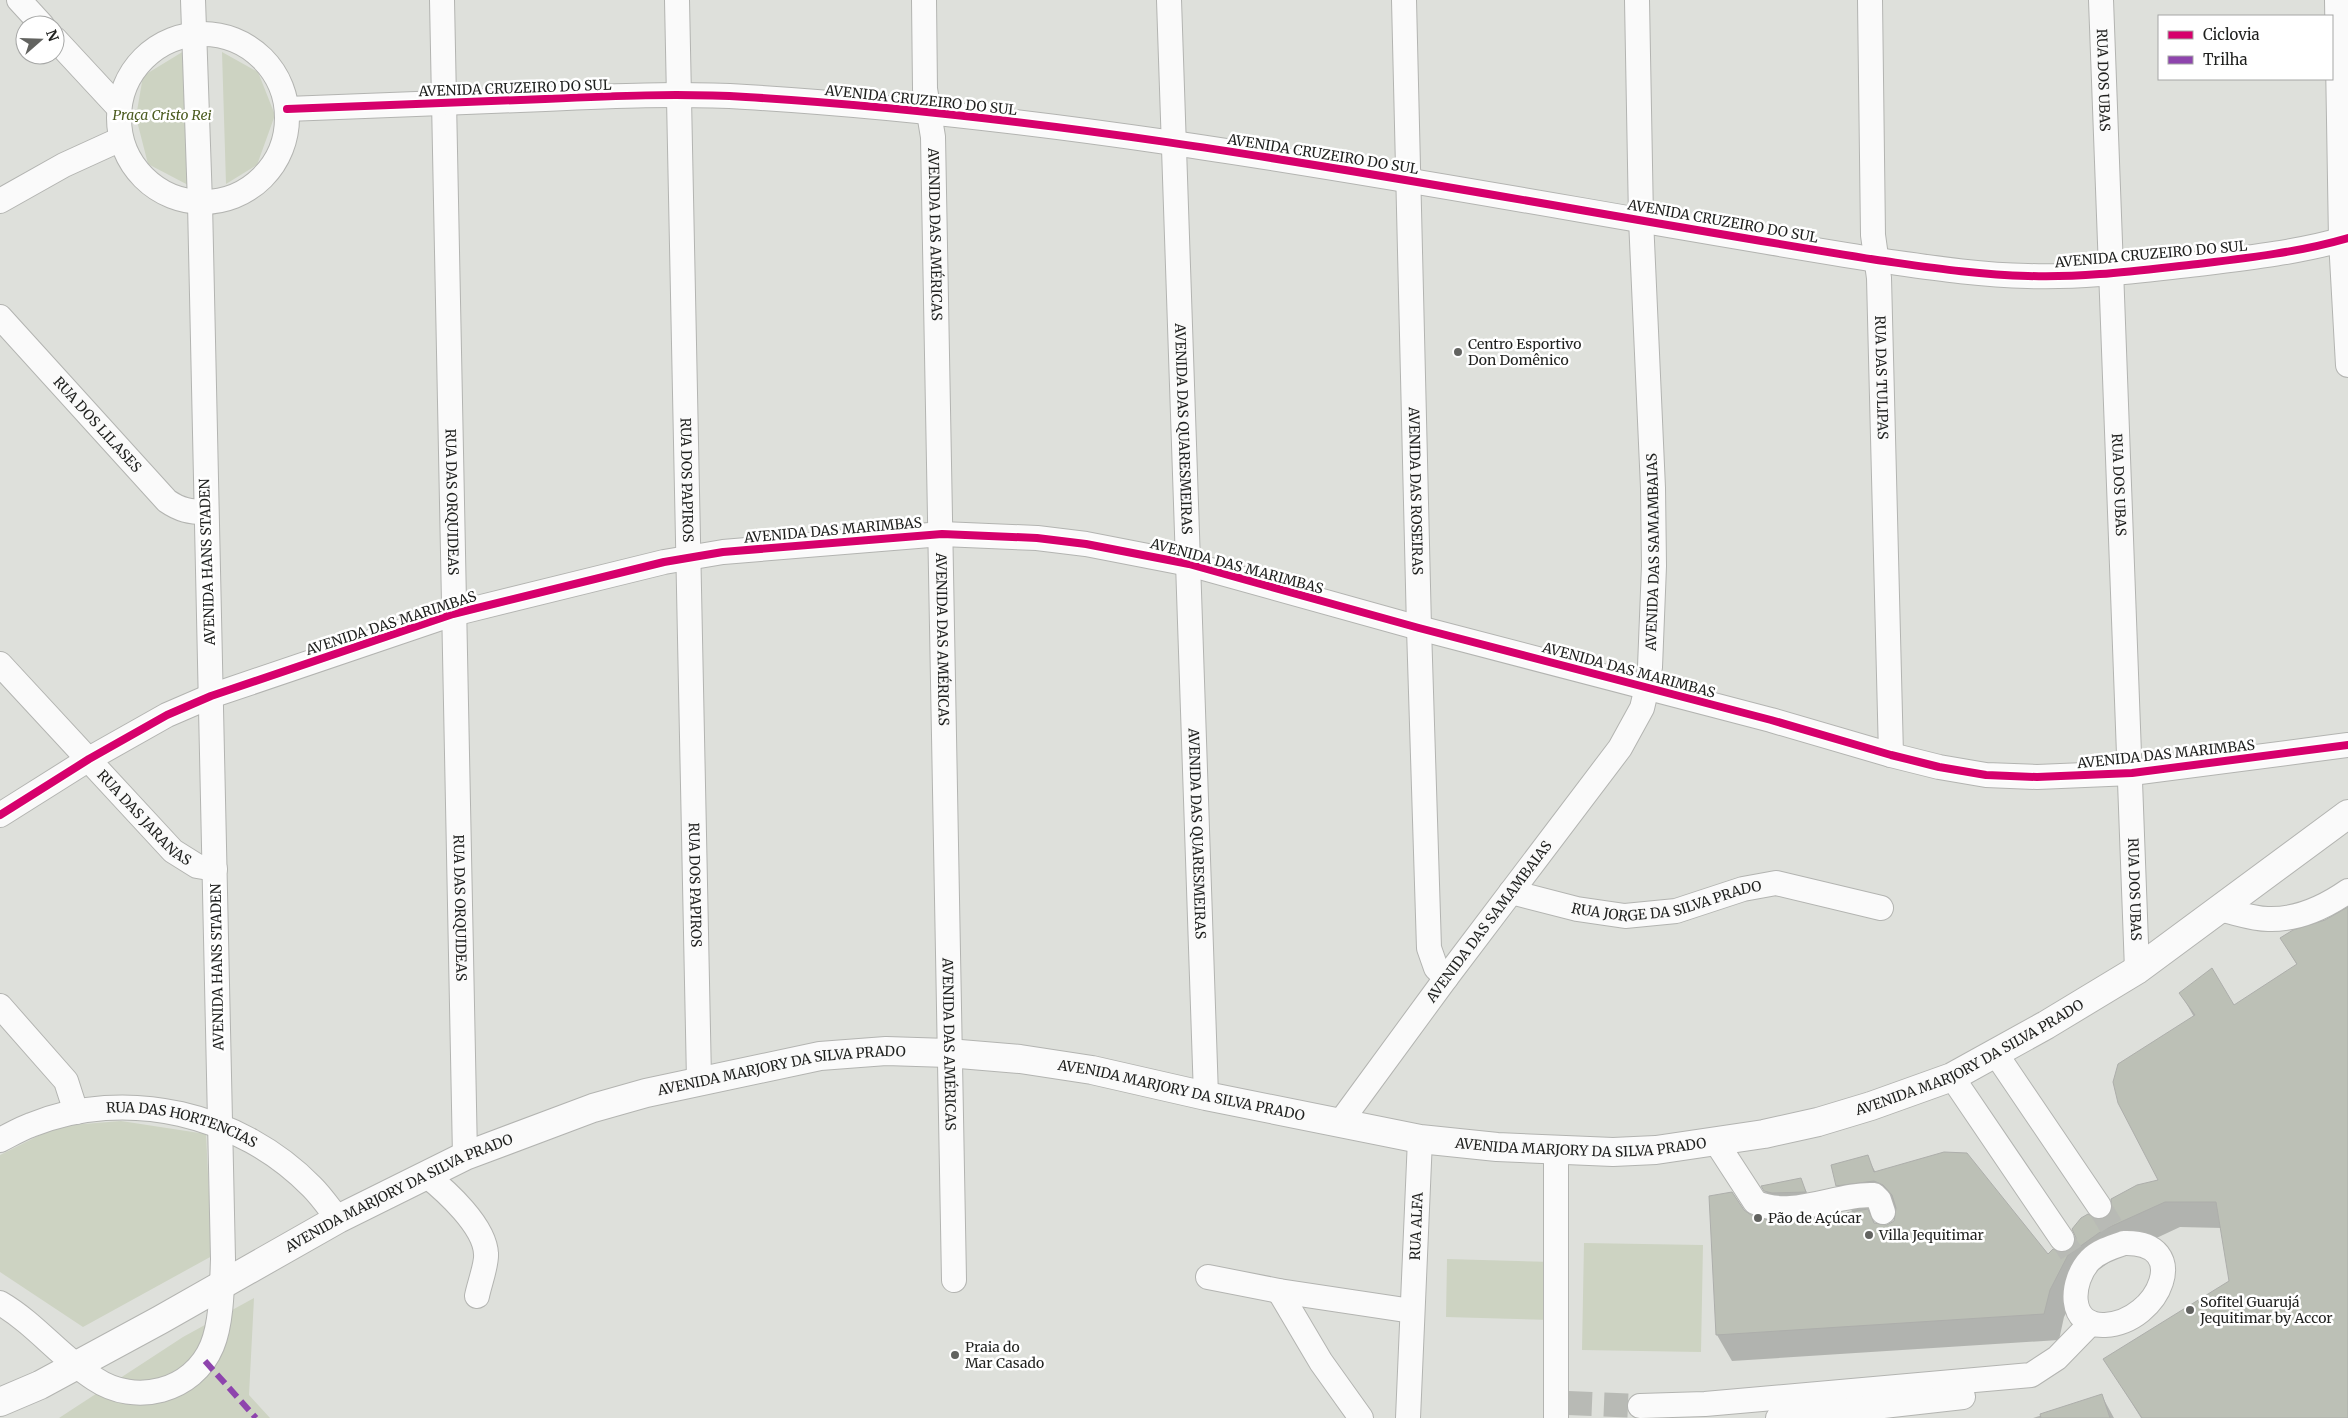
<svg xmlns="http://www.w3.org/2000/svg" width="2348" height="1418" font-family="Merriweather,serif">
<rect width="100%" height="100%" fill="#dee0db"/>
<path fill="#cdd3c2" d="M184,51L190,186L148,164L136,117L143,76Z
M222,52L258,72L275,115L257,165L226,184Z
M121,1121L206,1134L212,1256L83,1327L0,1272V1155L58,1126Z
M1584,1243L1703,1245L1701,1352L1582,1350Z
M1447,1259L1553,1262L1552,1320L1446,1317Z
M254,1298L249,1395L270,1418H59L183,1337Z"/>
<path fill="#0003" fill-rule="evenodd" d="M2348,908V1418H2141L2105,1359L2230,1282L2222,1228L2180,1227L2118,1256L2083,1281L2064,1317L2059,1340L1732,1361L1717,1335L1711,1197L1750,1216L1767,1222H1791L1781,1218L1763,1187L1800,1180L1821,1218L1853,1213L1837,1185L1867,1157L1876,1173L2048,1256L2070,1252L2099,1221L2107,1219L2160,1181L2194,1017L2181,994L2234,1006L2297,965L2281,938L2327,921ZM1889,1207L1897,1210L1895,1221L1887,1226L1875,1224L1866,1209Z
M2102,1396L2114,1418H2033Z"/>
<path fill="#bcc0b6" stroke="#adaeab" d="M2348,907V1418H2142L2103,1359L2229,1281L2216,1202H2165L2103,1230L2068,1255L2050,1290L2044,1314L1716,1335L1709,1196L1732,1192L1744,1210L1751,1215L1768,1220L1800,1221L1868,1209L1874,1223L1887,1225L1894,1221L1896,1208L1892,1195L1883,1185L1874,1181L1836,1186L1831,1165L1868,1155L1874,1172L1944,1152L1967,1153L2048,1254L2053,1249L2063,1253L2069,1251L2074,1245L2076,1238L2072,1229L2081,1218L2088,1214L2100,1220L2106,1218L2112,1212L2111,1199L2137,1185L2158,1180L2118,1103L2113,1082L2118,1064L2195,1015L2179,993L2212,968L2234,1005L2297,964L2280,938L2293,930L2325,920Z
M1801,1178L1806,1192L1772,1193L1764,1191L1761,1186Z
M2102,1394L2110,1418H2041L2040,1414Z"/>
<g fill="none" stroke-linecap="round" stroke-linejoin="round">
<path stroke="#b8bab5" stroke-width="24" stroke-dasharray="24 12" stroke-linecap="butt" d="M2099,1206L2111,1226
M2062,1239L2071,1253
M1568,1403L1640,1406"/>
<defs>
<g id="minor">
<path d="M19,0L42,25"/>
<path id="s1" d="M442,0L465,1156"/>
<path id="s2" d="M677,0L699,1080"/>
<path id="s3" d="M924,0L925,89L933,137C942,518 945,899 954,1280"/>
<path id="s4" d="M1169,0L1206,1096"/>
<path id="s5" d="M1404,0L1419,628L1429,948L1436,968L1446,978"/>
<path id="s6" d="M1870,0L1873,235L1879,278L1891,755"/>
<path id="s7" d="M2101,0C2110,323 2128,646 2137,970"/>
<path d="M2337,0L2341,240L2348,365"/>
<circle cx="203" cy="118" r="84"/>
<path d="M55,39L119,108"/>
<path d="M287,109C373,106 459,102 545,99C612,96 679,93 746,97C1127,120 1501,200 1877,260C1927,267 1977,275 2028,276C2085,278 2142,270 2198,264C2248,258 2300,252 2348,238"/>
<path d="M0,201L64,165L121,139"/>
<path id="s8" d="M0,317L167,501C180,510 190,512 205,512"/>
<path id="s9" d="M0,664L173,851L197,866L215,869"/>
<path d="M0,815L89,759L167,715L211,696L453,614L664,562L723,552L942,534L1037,538L1086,544L1189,564L1419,628L1771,720L1891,755L1939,767L1986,775L2037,777L2132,773L2348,745"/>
<path id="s10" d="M1511,892L1577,909L1625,916L1676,911L1743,889L1776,883L1881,908"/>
<path d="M2218,909C2234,912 2252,919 2268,919C2296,920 2325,907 2348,891"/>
<path d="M0,1006L66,1081L76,1112"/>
<path d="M1996,1054L2099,1206"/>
<path d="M1952,1077L2062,1239"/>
<path id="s11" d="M1339,1124L1446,978L1620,748L1642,708L1647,687L1650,667L1654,566L1653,488L1641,219L1637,0"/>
<path id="s12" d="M0,1140C10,1135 20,1129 31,1125C126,1086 241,1114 312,1187C322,1197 330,1209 338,1219"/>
<path d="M1716,1142L1755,1202C1791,1220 1837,1193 1874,1195L1879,1200L1883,1212"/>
<path d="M1556,1150V1418"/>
<path d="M426,1175C446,1191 485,1226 486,1254C487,1264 479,1285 477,1296"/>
<path d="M2124,1243C2193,1241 2160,1322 2105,1325C2067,1327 2070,1281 2090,1260C2099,1251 2112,1247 2124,1243Z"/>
<path d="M1208,1277L1279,1291L1412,1311"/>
<path d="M1279,1291L1321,1362L1361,1418"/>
<path d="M0,1303C36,1324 60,1357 95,1379C135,1406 193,1392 212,1346C222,1322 222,1284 223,1259L200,203L193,0"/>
<path d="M1640,1406L1705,1404L2031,1375L2057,1358L2091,1323"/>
<path id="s13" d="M1408,1418L1420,1139"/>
<path d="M1778,1418L1963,1397"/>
</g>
<g id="major">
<path id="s14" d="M0,1402L40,1385L160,1320L338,1219L465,1156L593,1108L646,1093L820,1056L886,1051L948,1053L1020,1059L1092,1070L1206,1096L1420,1139L1497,1147L1613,1152L1656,1150L1764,1134L1818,1122L1871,1106L1952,1077L2046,1025L2137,970L2348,814"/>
</g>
</defs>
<use href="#minor" stroke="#b3b4b1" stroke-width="26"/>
<use href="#major" stroke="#b3b4b1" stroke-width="30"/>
<use href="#minor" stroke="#fafafa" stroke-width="24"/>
<use href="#major" stroke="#fafafa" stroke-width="28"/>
<path stroke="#8e44ad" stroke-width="6" stroke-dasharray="12 6" stroke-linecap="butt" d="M205,1361L256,1418"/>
<defs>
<path id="cycleway" d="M287,109C373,106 459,102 545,99C612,96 679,93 746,97C1127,120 1501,200 1877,260C1927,267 1977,275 2028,276C2085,278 2142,270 2198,264C2248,258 2300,252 2348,238
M0,815L89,759L167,715L211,696L453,614L664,562L723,552L942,534L1037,538L1086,544L1189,564L1419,628L1771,720L1891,755L1939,767L1986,775L2037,777L2132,773L2348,745"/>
</defs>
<use href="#cycleway" stroke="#fff" stroke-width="11"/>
<use href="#cycleway" stroke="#d6006c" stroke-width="8"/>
</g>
<g fill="#626360" stroke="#fff" stroke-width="2">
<circle cx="1458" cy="352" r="5"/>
<circle cx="1758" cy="1218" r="5"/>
<circle cx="1869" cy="1235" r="5"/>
<circle cx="2190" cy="1310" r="5"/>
<circle cx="955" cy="1355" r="5"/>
</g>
<g text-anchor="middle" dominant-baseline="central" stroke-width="5" stroke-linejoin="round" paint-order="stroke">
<g font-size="14" fill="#1f201e" stroke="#fff">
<text stroke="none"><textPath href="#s7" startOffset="80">RUA DOS UBAS</textPath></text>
<text transform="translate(515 88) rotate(-2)">AVENIDA CRUZEIRO DO SUL</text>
<text transform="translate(921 100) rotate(6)">AVENIDA CRUZEIRO DO SUL</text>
<text transform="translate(1323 154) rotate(9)">AVENIDA CRUZEIRO DO SUL</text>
<text transform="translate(1723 221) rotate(10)">AVENIDA CRUZEIRO DO SUL</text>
<text stroke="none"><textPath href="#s3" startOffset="235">AVENIDA DAS AMÉRICAS</textPath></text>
<text transform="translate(2151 254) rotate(-5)">AVENIDA CRUZEIRO DO SUL</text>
<text stroke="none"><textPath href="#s6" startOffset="378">RUA DAS TULIPAS</textPath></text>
<text stroke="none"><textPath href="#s8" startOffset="145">RUA DOS LILASES</textPath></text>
<text stroke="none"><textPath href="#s4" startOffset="429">AVENIDA DAS QUARESMEIRAS</textPath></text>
<text stroke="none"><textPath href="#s2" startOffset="480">RUA DOS PAPIROS</textPath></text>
<text stroke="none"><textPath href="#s7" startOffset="485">RUA DOS UBAS</textPath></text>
<text stroke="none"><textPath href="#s5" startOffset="491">AVENIDA DAS ROSEIRAS</textPath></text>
<text stroke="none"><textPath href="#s1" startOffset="502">RUA DAS ORQUIDEAS</textPath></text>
<text transform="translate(833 530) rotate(-5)">AVENIDA DAS MARIMBAS</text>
<text stroke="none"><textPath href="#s11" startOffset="672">AVENIDA DAS SAMAMBAIAS</textPath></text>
<text transform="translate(207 562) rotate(-92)">AVENIDA HANS STADEN</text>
<text transform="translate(1237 566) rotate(15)">AVENIDA DAS MARIMBAS</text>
<text transform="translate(391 623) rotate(-18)">AVENIDA DAS MARIMBAS</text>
<text stroke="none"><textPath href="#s3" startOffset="640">AVENIDA DAS AMÉRICAS</textPath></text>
<text transform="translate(1629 670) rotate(15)">AVENIDA DAS MARIMBAS</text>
<text transform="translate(2166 754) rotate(-6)">AVENIDA DAS MARIMBAS</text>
<text stroke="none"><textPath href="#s9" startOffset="211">RUA DAS JARANAS</textPath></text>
<text stroke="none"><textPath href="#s4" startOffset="834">AVENIDA DAS QUARESMEIRAS</textPath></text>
<text stroke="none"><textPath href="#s2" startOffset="885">RUA DOS PAPIROS</textPath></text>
<text stroke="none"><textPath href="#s7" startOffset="890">RUA DOS UBAS</textPath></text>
<text stroke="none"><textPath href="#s10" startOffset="160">RUA JORGE DA SILVA PRADO</textPath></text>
<text stroke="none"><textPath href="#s1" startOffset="908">RUA DAS ORQUIDEAS</textPath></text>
<text stroke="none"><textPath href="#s11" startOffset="252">AVENIDA DAS SAMAMBAIAS</textPath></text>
<text transform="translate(217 967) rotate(-91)">AVENIDA HANS STADEN</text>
<text stroke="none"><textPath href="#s3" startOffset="1045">AVENIDA DAS AMÉRICAS</textPath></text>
<text stroke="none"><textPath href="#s14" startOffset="2071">AVENIDA MARJORY DA SILVA PRADO</textPath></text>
<text stroke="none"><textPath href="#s14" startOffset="856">AVENIDA MARJORY DA SILVA PRADO</textPath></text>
<text stroke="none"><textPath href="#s14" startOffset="1261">AVENIDA MARJORY DA SILVA PRADO</textPath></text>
<text stroke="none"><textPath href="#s12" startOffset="190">RUA DAS HORTENCIAS</textPath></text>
<text stroke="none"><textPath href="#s14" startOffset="1666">AVENIDA MARJORY DA SILVA PRADO</textPath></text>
<text stroke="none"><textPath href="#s14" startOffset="451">AVENIDA MARJORY DA SILVA PRADO</textPath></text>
<text stroke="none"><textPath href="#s13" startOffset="192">RUA ALFA</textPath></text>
</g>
<g font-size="14" font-style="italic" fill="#4c5c20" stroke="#fff">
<text x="162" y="115">Praça Cristo Rei</text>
</g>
<g font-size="14" fill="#1f201e" stroke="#fff" text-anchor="start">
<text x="1468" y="344">Centro Esportivo<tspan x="1468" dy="16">Don Domênico</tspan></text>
<text x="1768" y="1218">Pão de Açúcar</text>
<text x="1879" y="1235">Villa Jequitimar</text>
<text x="2200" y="1302">Sofitel Guarujá<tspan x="2200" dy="16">Jequitimar by Accor</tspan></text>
<text x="965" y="1347">Praia do<tspan x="965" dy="16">Mar Casado</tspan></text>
</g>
</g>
<rect x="2158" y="15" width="175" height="65" fill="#ffffff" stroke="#a5a6a5"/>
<rect x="2168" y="31" width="25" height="8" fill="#d6006c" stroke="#a5a6a5"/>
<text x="2203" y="40" font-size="15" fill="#1f201e">Ciclovia</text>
<rect x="2168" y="56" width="25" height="8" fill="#8e44ad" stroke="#a5a6a5"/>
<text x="2203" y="65" font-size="15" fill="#1f201e">Trilha</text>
<g transform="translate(40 40) rotate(70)"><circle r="24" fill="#ffffff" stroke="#a5a6a5"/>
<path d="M0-4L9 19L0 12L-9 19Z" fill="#626360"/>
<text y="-8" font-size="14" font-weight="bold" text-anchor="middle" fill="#1f201e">N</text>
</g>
</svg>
